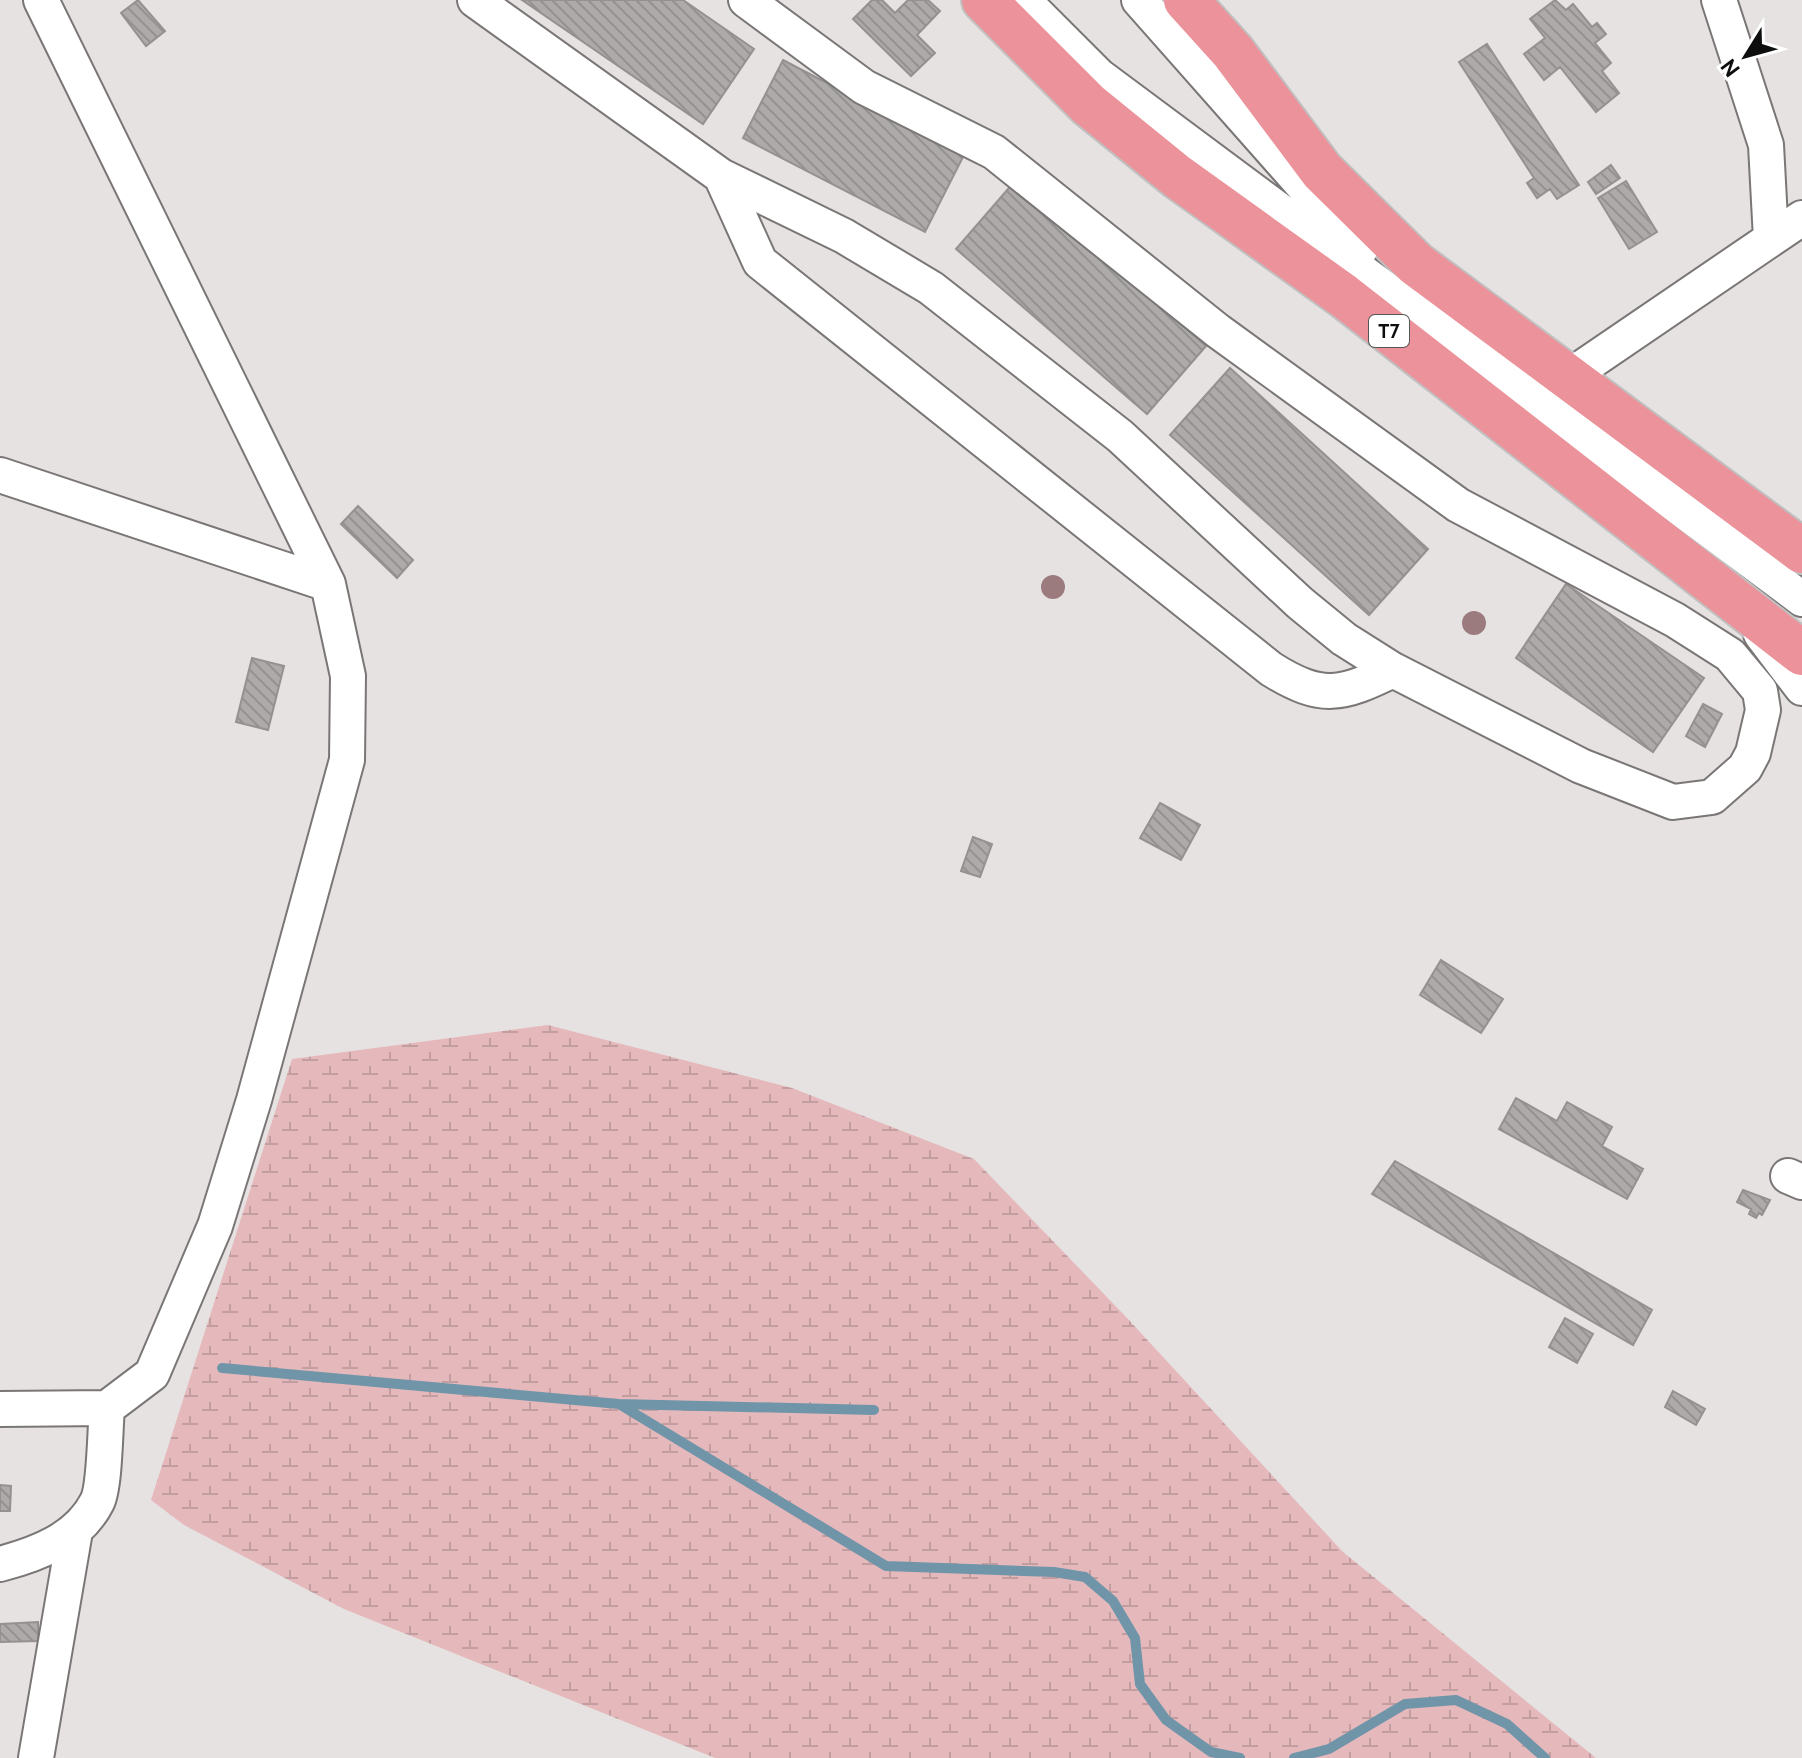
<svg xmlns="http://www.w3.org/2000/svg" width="1802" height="1758" font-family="Cabin,sans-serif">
<defs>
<pattern id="wetland-marsh" width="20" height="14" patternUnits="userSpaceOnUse" patternTransform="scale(2)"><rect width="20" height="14" fill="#e5b9bc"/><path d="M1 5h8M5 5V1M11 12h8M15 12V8" fill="none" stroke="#c39ea0"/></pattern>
<pattern id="building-back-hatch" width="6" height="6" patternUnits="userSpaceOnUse" patternTransform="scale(2)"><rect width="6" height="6" fill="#aeaaaa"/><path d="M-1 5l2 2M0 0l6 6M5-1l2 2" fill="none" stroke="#949191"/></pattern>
</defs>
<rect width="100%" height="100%" fill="#e6e2e2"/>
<path fill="url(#wetland-marsh)" d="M548,1025L792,1088L974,1159L1128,1319L1343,1552L1596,1758H715L344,1609L184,1525L151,1500L292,1059Z"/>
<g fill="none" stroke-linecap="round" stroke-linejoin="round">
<path stroke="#7095a9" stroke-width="10" d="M222,1368L619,1404L874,1410
M619,1404L886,1566L1054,1572L1085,1577L1113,1601L1135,1638L1140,1684L1166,1720L1211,1752L1240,1758
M1294,1758L1329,1749L1405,1704L1456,1700L1507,1724L1545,1758"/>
</g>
<path fill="url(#building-back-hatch)" stroke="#959091" stroke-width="2" d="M138,0L165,31L146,46L121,13Z
M522,0H683L754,49L703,124Z
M872,0H882L895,13L908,0H928L940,11L917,35L935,53L911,76L853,19Z
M1555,0L1566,10L1573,4L1592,27L1597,23L1606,34L1595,43L1611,63L1602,71L1619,93L1596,112L1560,67L1544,80L1524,54L1545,38L1530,19Z
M1487,44L1579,185L1557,199L1550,189L1537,198L1527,183L1534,178L1459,62Z
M783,60L964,155L925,232L743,138Z
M1611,165L1620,178L1596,194L1588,182Z
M1015,181L1206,346L1147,414L956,249Z
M1626,181L1657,232L1629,249L1598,198Z
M1230,368L1428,549L1369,615L1170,435Z
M358,506L413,560L397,578L341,524Z
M1566,584L1704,678L1653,752L1516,658Z
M252,658L284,666L268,730L236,722Z
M1703,704L1722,714L1705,747L1686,736Z
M1160,803L1200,825L1181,860L1140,838Z
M973,837L992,844L980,877L961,871Z
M1441,960L1503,999L1481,1033L1420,995Z
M1516,1098L1557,1121L1567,1102L1612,1127L1602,1146L1643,1169L1627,1199L1499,1129Z
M1395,1161L1652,1310L1633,1345L1372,1194Z
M1743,1190L1770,1200L1762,1215L1759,1213L1756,1218L1749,1214L1751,1209L1737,1202Z
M1565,1318L1593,1334L1577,1363L1549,1347Z
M1673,1391L1705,1409L1696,1425L1665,1407Z
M0,1485L11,1486L10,1511H0Z
M38,1622V1641L0,1642V1624Z"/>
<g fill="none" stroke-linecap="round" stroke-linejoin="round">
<defs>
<path id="minor" d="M475,0L721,176L760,262L1271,669C1322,701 1342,695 1393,670
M1023,0L1099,76L1802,599
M1139,0L1360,250
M721,176L844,236L931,288L1120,436L1300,603L1344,639L1393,670L1581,766L1673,802L1712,797L1745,768L1753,753L1763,710L1760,691L1730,655L1675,620L1458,505L1218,331L994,152L864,87L746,0
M1771,239L1802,218
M1567,378L1771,239L1766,145L1719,0
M0,475L328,584
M1761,634L1802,688
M1788,1176L1802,1182
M0,1409L107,1408
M0,1564C38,1554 78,1539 97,1502C105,1487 105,1428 107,1408L152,1374L215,1226L254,1100L347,760L348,676L328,584L41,0
M36,1758L75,1531"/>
<path id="highway" d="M984,0L1088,104L1178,177L1344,296L1802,653
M1186,0L1233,52L1322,171L1416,264L1802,551"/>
</defs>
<use href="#minor" stroke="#7a7676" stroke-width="38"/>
<use href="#highway" stroke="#c1c0c0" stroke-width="48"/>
<use href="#minor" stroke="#fff" stroke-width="34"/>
<use href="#highway" stroke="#eb929a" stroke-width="44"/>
</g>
<g fill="#9c7b7f">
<circle cx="1053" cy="587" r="12"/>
<circle cx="1474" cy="623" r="12"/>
</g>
<g text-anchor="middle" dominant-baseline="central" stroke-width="8" stroke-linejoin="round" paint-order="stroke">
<rect fill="#fff" stroke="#575656" stroke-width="2" x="1369" y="315" width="40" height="32" rx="6"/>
<g font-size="20" font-weight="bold" fill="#0f0e0e">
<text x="1389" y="331">T7</text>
</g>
</g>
<g transform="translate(1746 56) rotate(233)" stroke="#ffffff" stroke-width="6" paint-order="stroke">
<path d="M0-6L14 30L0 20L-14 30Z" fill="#0f0e0e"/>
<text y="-12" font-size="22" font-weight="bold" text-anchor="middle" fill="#0f0e0e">N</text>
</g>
</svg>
